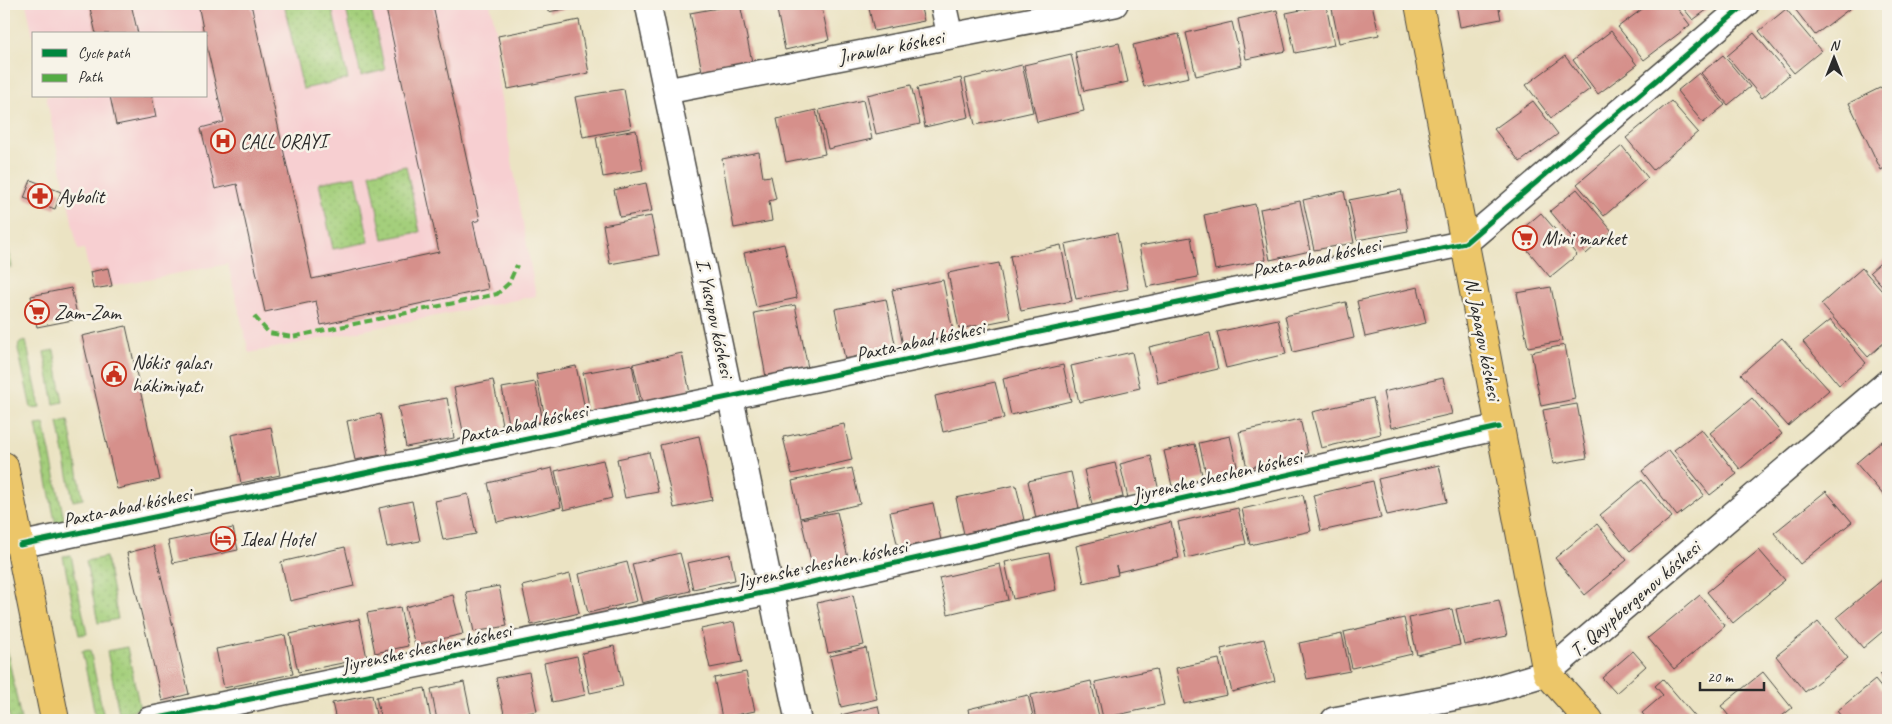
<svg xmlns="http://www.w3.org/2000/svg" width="1892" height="724" font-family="Caveat,sans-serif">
<defs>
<pattern id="grass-dots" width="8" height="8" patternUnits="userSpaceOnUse" patternTransform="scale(1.25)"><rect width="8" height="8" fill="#a4cf7c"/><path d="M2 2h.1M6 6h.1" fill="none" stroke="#8db26b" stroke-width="1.8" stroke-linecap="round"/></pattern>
</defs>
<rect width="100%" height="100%" fill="#f7f3e8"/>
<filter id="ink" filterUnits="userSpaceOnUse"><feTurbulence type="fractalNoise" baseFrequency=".02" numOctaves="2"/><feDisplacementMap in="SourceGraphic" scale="10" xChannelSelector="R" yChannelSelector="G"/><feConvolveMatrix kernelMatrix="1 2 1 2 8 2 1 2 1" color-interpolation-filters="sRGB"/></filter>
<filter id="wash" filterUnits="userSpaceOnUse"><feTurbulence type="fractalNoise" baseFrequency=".0096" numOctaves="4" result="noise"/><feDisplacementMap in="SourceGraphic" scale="20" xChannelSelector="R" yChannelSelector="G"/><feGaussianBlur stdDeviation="1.12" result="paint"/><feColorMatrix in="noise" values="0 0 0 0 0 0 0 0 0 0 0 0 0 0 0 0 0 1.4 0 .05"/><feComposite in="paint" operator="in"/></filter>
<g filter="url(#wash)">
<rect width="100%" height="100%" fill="#ebe3c3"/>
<path fill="#f7cfd1" d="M26,4H490L496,29L498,81L536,296L249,353L228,264L93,289L84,249L78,250L46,96H206V34H34V40Z"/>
<path fill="url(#grass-dots)" stroke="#687d54" d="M284,4H331L348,79L303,89Z
M345,4H370L385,70L361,76Z
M406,166L420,232L383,239L370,173Z
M356,176L369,242L333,249L319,183Z
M4,227L12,267H4Z
M26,341L40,407L31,408L18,349L19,343Z
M54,350L63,402L54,404L44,352Z
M68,420L83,499L73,501L58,422Z
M44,424L65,524L56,526L36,425Z
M71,555L87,634L79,635L63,556Z
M106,557L118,619L98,623L86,561Z
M4,635L21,720H10L4,687Z
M127,647L140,709L119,713L107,651Z
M90,650L104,718L96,719L82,651Z"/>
<g id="blocks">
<path fill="#d6908b" d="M89,4H131L138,34H96Z
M198,4H251L312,279L439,252L385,4H439L433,6L480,220L473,222L488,289L321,325L316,301L265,312L237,184L215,189L201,128L224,122L206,43V34H204Z
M547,4H587V5L548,12Z
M740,4L752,62L702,71L690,13Z
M809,4H821L829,40L785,50L777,10Z
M868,4H920L924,21L874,31Z
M1331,4H1372L1379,35L1339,43Z
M1456,4H1498L1501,19L1460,27Z
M1649,4H1674L1690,25L1644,60L1618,27Z
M1680,4H1715L1693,20Z
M1791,4H1851L1853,6L1815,35Z
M1326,5L1334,45L1295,53L1286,13Z
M1786,9L1821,51L1794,73L1759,31Z
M1277,10L1286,51L1246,59L1238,19Z
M579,20L589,73L508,89L498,36Z
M1232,22L1242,65L1196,76L1186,33Z
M1611,31L1637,65L1598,94L1573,60Z
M1754,33L1789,75L1762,98L1727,56Z
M1179,34L1189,77L1144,87L1133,45Z
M1119,43L1128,82L1084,91L1075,52Z
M1071,54L1084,111L1037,122L1024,65Z
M1723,55L1750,87L1728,105L1701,73Z
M1565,56L1590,89L1551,118L1526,85Z
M1022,65L1033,112L975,125L965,79Z
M1699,73L1725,105L1703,123L1677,91Z
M961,78L969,117L925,127L917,88Z
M1888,84V166L1881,170L1849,103Z
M911,85L920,124L876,134L867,95Z
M624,89L631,128L583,137L575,97Z
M110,96H152L156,117L116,125Z
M863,100L872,139L828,149L819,110Z
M1533,101L1558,134L1520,162L1494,129Z
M1671,101L1698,132L1653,170L1626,138Z
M816,110L825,154L786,162L777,119Z
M636,130L643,170L603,177L596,137Z
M1622,146L1648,178L1604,216L1577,184Z
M759,152L763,177L771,176L776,199L769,201L772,221L734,228L722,159Z
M31,180L61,192L55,209L24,198Z
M646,183L652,211L620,217L614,190Z
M1577,189L1612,231L1586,254L1550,211Z
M1401,190L1408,231L1357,240L1349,200Z
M1344,191L1354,243L1314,250L1303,200Z
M1300,201L1310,251L1270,260L1260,209Z
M1255,204L1266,260L1215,270L1204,215Z
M1541,213L1577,255L1550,277L1515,235Z
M651,216L659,255L610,264L603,225Z
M1117,233L1128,289L1076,299L1065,244Z
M1191,237L1198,277L1147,287L1139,246Z
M784,244L797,298L756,307L744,253Z
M1061,245L1072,301L1021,311L1010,256Z
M1888,256V292L1870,272Z
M999,263L1010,319L959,329L948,273Z
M108,268L112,286L93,289L90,272Z
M1862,268L1888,298V339L1868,357L1821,304Z
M943,280L954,336L903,346L892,290Z
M1418,287L1426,323L1365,337L1357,301Z
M1551,287L1562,341L1528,347L1517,293Z
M71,288L78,319L37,327L34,312L46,309L34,311L31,296Z
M886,299L897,354L846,364L835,309Z
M1346,302L1354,338L1293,352L1285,316Z
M795,305L808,368L766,377L754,313Z
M1278,319L1286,354L1226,368L1217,332Z
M1830,320L1866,363L1839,385L1803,342Z
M126,326L160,480L117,489L82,336Z
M1210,333L1218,369L1158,383L1149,347Z
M1782,338L1829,390L1788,426L1741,374Z
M1565,345L1575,399L1541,406L1531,352Z
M1132,352L1140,388L1079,402L1071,366Z
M682,353L690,393L642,403L633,364Z
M632,364L639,403L590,412L583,373Z
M1063,365L1071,401L1011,415L1003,379Z
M576,366L586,414L546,422L536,374Z
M1443,378L1452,414L1391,428L1383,392Z
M493,380L503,429L464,436L454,388Z
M535,382L543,421L510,428L502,388Z
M995,382L1004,418L943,432L935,396Z
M447,398L454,438L406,447L398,407Z
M1373,398L1381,434L1321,448L1312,412Z
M1752,398L1782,434L1740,469L1710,433Z
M1577,404L1587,458L1553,464L1543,410Z
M380,414L388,454L355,460L347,421Z
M1300,419L1308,454L1247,468L1239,432Z
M844,424L852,460L792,474L783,437Z
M271,427L280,475L241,483L231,435Z
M1701,429L1737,474L1710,495L1674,450Z
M699,436L712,500L674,508L660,445Z
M1230,436L1238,470L1207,478L1199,443Z
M1882,441L1888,448V494L1885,497L1856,463Z
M1195,444L1203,479L1172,486L1164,451Z
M1669,450L1704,495L1677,516L1642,471Z
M649,452L658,492L625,498L617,459Z
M1151,456L1159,491L1128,498L1120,464Z
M603,460L612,498L564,510L555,471Z
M1115,463L1123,497L1092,504L1084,470Z
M1439,465L1447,502L1387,515L1378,479Z
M552,468L561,507L497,522L488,483Z
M852,468L860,504L800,518L792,481Z
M1071,472L1079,508L1036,518L1028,481Z
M1642,480L1672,517L1630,551L1600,515Z
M1373,481L1381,518L1321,531L1313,495Z
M1016,485L1024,520L964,534L956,498Z
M1826,491L1852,522L1800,564L1774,533Z
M468,494L476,534L443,540L435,501Z
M1303,495L1311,531L1250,545L1242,509Z
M412,501L420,541L387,547L379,508Z
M933,503L941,540L898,548L890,512Z
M1238,508L1246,544L1186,558L1178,522Z
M837,512L849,562L813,570L801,519Z
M1171,522L1179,558L1118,572L1116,566L1118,575L1084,583L1076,546Z
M1597,524L1627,560L1585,595L1555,558Z
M233,528L238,550L173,563L168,541Z
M154,546L189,694L162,701L127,553Z
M345,547L354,586L290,601L281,562Z
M1759,550L1785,580L1733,623L1707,592Z
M680,553L690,591L642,603L632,564Z
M1049,553L1056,590L1013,599L1005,562Z
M730,554L735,580L693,589L687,563Z
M627,562L637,601L588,613L579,574Z
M1000,564L1008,600L948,614L939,578Z
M570,574L579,613L531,625L522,586Z
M1888,575V627L1863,648L1837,617Z
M499,586L507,626L474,632L466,592Z
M453,595L463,634L415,645L405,607Z
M853,595L864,645L828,653L817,603Z
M1700,595L1725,626L1674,669L1648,638Z
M1499,600L1507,636L1464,645L1456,609Z
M400,607L408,646L375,653L367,613Z
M1452,609L1460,645L1417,655L1409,618Z
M1404,618L1412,654L1352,668L1344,632Z
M359,619L367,658L298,672L290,634Z
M734,622L742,662L710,668L701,629Z
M1818,622L1848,658L1805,692L1776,656Z
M1342,634L1350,671L1307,679L1299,643Z
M285,635L293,674L224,688L216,649Z
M1264,639L1275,681L1232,692L1221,649Z
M614,646L623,686L590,693L582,653Z
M866,648L877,699L841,707L830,656Z
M1633,651L1646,666L1616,693L1602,678Z
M577,656L585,695L552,702L544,663Z
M1219,659L1227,695L1184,704L1176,668Z
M1888,668V685L1880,675Z
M1156,669L1164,705L1103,718L1095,682Z
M529,672L537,711L505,718L496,678Z
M746,672L755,711L722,718L714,678Z
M1763,672L1792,708L1777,720H1732L1721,706Z
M1663,679L1698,720H1648L1642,713L1663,695L1655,686Z
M1875,680L1888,696V719L1886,720H1844L1837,711Z
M1091,681L1099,717L1085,720H1036L1031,695Z
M464,682L472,720H437L431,689Z
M425,688L431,720H381L376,697Z
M372,695L377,720H336L332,703Z
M1028,695L1034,720H970L968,709Z
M878,706L881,720H843L841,715Z"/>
</g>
</g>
<g filter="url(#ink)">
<use href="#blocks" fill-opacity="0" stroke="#484742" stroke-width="1"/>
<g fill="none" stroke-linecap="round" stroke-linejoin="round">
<defs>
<path id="minor" d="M648,4L798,720
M943,4L950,36
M667,91L1115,4
M20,545L1465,243L1746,4
M149,720L772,591L1499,427
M1334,720L1484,692L1547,673L1888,382"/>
<path id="major" d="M1419,4L1547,673L1589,720
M4,466L55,720"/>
</defs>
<use href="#minor" stroke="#484742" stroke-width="28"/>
<use href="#major" stroke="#484742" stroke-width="30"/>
<use href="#minor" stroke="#fff" stroke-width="25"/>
<use href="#major" stroke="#ecc669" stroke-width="28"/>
<path stroke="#54ab44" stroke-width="4" stroke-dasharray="8 4" stroke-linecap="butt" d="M254,316L269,333L292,337L497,294L509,283L517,265"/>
<defs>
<path id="cycleway" d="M20,545L1465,243L1746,4
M149,720L772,591L1499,427"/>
</defs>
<use href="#cycleway" stroke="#f7f3e8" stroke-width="8"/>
<use href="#cycleway" stroke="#00873e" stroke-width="5"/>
</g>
</g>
<defs>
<symbol id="hospital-ring" viewBox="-11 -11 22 22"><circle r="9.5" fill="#f7f3e8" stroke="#c8321e" stroke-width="1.5"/><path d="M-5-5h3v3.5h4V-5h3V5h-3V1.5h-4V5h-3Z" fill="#c8321e"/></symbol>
<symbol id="pharmacy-ring" viewBox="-11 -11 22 22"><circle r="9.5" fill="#f7f3e8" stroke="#c8321e" stroke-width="1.5"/><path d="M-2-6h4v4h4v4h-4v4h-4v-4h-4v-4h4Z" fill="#c8321e"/></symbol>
<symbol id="supermarket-ring" viewBox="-11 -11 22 22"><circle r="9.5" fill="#f7f3e8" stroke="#c8321e" stroke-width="1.5"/><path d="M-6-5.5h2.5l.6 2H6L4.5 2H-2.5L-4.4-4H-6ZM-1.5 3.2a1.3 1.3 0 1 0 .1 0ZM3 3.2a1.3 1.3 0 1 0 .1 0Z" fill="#c8321e"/></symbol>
<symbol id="civic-ring" viewBox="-11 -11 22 22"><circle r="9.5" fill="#f7f3e8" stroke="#c8321e" stroke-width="1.5"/><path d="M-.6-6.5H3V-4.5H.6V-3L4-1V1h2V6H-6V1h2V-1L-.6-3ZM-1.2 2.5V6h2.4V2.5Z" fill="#c8321e"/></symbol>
<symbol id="hotel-ring" viewBox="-11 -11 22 22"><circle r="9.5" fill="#f7f3e8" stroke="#c8321e" stroke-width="1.5"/><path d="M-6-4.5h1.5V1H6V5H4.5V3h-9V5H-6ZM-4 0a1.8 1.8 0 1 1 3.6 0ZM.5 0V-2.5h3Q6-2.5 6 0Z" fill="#c8321e"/></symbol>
</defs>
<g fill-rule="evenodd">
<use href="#hospital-ring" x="209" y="127" width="28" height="28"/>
<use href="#pharmacy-ring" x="26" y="182" width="28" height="28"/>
<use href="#supermarket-ring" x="1511" y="224" width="28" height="28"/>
<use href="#supermarket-ring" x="23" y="298" width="28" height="28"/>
<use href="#civic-ring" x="100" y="360" width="28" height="28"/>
<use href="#hotel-ring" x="209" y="525" width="28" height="28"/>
</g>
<g text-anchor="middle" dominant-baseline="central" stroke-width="5" stroke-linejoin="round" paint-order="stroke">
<g font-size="20" fill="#2b2b2b" stroke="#f7f3e8">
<text transform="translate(891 47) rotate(-11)">Jırawlar kóshesi</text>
<text transform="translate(1316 258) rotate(-12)">Paxta-abad kóshesi</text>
<text transform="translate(715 318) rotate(78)">I. Yusupov kóshesi</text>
<text transform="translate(1483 339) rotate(79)">N. Japaqov kóshesi</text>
<text transform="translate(920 341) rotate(-12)">Paxta-abad kóshesi</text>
<text transform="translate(523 424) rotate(-12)">Paxta-abad kóshesi</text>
<text transform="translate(1217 476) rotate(-13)">Jiyrenshe sheshen kóshesi</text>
<text transform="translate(127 507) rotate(-12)">Paxta-abad kóshesi</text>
<text transform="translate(822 564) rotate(-12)">Jiyrenshe sheshen kóshesi</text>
<text transform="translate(1635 599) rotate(-41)">T. Qayıpbergenov kóshesi</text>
<text transform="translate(426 648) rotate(-12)">Jiyrenshe sheshen kóshesi</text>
</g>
<g font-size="20" fill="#2b2b2b" stroke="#f7f3e8" text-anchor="start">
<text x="240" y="141">CALL ORAYI</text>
<text x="58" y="196">Aybolit</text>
<text x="1542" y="238">Mini market</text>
<text x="54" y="312">Zam-Zam</text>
<text x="132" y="362">Nókis qalası<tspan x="132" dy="23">hákimiyatı</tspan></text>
<text x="240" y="539">Ideal Hotel</text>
</g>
</g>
<rect width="1892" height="724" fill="none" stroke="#f7f3e8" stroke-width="20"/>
<rect x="32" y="32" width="175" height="65" fill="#f7f3e8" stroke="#a5a39c"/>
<rect x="42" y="49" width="25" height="8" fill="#00873e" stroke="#a5a39c"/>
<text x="78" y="58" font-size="15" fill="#2b2b2b">Cycle path</text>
<rect x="42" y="74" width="25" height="8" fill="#54ab44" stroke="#a5a39c"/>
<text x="78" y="82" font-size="15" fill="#2b2b2b">Path</text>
<g transform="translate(1834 58)" stroke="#f7f3e8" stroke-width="4" paint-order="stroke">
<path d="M0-4L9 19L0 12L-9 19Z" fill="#2b2b2b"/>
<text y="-8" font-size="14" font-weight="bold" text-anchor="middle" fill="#2b2b2b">N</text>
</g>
<path d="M1700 682v8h64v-8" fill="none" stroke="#2b2b2b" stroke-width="2.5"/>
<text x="1707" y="682" font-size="15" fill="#2b2b2b" stroke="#f7f3e8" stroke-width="4" paint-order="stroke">20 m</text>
</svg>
